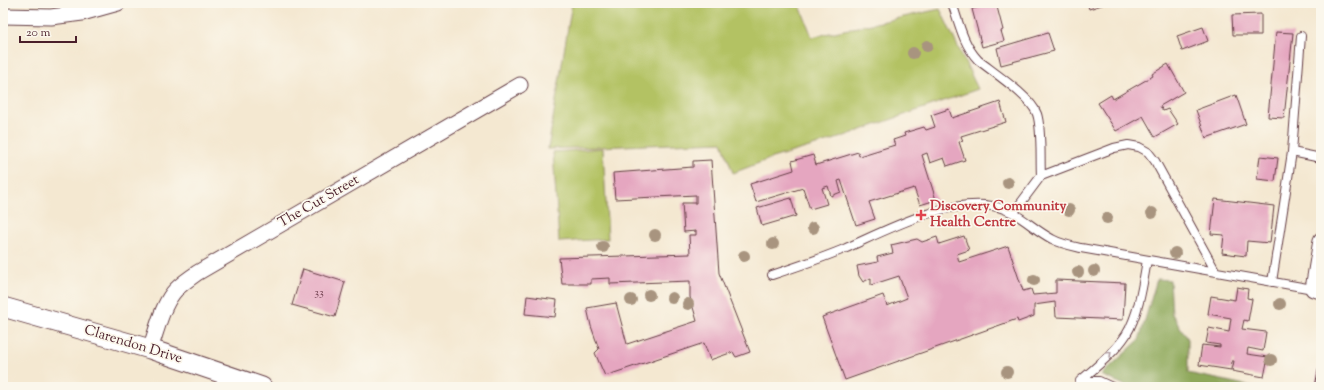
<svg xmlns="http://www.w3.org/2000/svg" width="1324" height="390" font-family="'Sorts Mill Goudy',serif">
<rect width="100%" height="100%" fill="#fbf7ec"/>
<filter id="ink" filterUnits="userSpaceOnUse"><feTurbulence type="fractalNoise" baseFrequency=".025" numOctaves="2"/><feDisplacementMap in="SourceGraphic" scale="8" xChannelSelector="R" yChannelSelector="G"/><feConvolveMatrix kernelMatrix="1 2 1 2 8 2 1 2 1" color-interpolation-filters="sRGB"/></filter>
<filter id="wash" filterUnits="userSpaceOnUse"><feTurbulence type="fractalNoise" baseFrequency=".012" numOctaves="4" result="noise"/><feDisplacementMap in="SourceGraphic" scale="16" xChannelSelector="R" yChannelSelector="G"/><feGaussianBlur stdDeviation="0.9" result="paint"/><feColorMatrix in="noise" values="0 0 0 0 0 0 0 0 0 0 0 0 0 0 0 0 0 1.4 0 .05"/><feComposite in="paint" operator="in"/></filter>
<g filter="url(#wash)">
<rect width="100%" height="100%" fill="#f4e8d1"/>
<path fill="#b3c264" stroke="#7e7048" d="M572,3H799L812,37L940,9L978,89L833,140L772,158L733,173L722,142L548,149Z
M603,148L608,239L559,242L553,152Z"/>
<path fill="#8ea85a" stroke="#6c6442" d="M1157,279L1170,280L1172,314L1188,339V373L1255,387H1129L1101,375L1139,340Z"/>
<g id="blocks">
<path fill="#e5a6c0" d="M996,3L1003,30L1001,31L1004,41L982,47L972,9Z
M1087,3H1108L1089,9Z
M1261,14V35H1233L1232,15Z
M1203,27L1208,41L1182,51L1177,36Z
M1276,32L1293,33L1284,118L1268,117Z
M1048,33L1054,51L1001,65L997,48Z
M1168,64L1184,92L1160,106L1163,111L1168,109L1178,124L1155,137L1143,116L1116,131L1098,103L1111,95L1113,99L1153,76L1152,74Z
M1236,95L1246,124L1206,138L1196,110Z
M1000,102L1006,122L961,136L963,141L959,142L965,160L947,166L944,158L930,163L927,153L922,155L936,200L920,205L914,188L869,202L875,219L856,225L841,180L838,181L841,192L831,196L828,186L822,188L827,204L810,209L803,188L756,202L750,184L794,170L792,161L813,155L816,165L858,152L859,156L895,145L893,140L905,136L904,133L924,127L926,130L935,127L931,115L949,109L952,118Z
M1260,156L1278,158L1275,181L1257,179Z
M711,160L719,273L750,352L736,357L733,352L710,360L704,343L605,376L595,353L599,349L591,326L587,308L616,303L627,344L697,321L690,297V281L610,284V278L591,279V284H562L559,258L690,254L689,235H696V231L684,232L682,203H696V195L615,199L613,173L693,167V161Z
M791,198L796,216L762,226L757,208Z
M1215,199L1274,206L1270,243L1247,241L1246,256L1222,253L1224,235L1211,234Z
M964,236L969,250L957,254L959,262L1008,246L1023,291L1031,289L1033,295L1056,293V280L1125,283L1123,320L1056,317L1055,302L1034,305V316L1018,322L1017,319L845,380L822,317L883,295L887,306L907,298L899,276L871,285V278L863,282L859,276L857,266L878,262L877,257L893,253L891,245L917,239L922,242L937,237L939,244Z
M303,269L345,282L335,317L292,305Z
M1237,287L1248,289L1247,298L1252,299L1248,321L1244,320L1242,329L1266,332L1263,351L1248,348L1247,354L1268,357L1264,377L1232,371L1234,361H1232L1231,370L1199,365L1202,345L1220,347V345L1206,343L1209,328L1229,332L1231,318L1208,314L1211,296L1235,300Z
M527,296L557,300L555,317L525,314Z
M1320,359L1321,387H1315Z"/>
</g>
</g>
<g filter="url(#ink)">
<use href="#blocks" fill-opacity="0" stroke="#643d44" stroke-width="1"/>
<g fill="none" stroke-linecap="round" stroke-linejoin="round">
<defs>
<path id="service" d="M952,3C959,23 963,44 978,60C993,72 1031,97 1037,114C1042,129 1040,160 1041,176L1014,212
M1301,36L1292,152L1321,158
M1041,176L1114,148L1128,145L1139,147L1148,152L1155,161L1216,272
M772,275C796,267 820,259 844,249C885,231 946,198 992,206C1016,209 1031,228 1052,239C1061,244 1072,246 1081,248L1313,289
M1272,282L1292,152
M1080,381C1096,367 1115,352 1126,335C1139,314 1143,283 1147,260
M1080,381H1099L1112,387"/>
<path id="minor" d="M3,16L51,17L82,13L118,3
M1321,240L1313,289L1321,291
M150,349C157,330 161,309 173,293C179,285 189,279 197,273L520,85"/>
<path id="tertiary" d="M3,307L150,349L262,387"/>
</defs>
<use href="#service" stroke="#643d44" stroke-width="10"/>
<use href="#minor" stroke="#643d44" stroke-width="17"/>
<use href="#tertiary" stroke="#643d44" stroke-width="21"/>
<use href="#service" stroke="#fff" stroke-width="8"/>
<use href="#minor" stroke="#fff" stroke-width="15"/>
<use href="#tertiary" stroke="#fff" stroke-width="19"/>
</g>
<g fill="#a8947f">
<circle cx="927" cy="46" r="6"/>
<circle cx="913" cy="53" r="6"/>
<circle cx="1008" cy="183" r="6"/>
<circle cx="1069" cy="210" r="6"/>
<circle cx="1152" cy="213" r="6"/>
<circle cx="1107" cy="218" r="6"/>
<circle cx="813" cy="228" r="6"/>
<circle cx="655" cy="235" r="6"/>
<circle cx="773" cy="244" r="6"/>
<circle cx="603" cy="247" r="6"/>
<circle cx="1175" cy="253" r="6"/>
<circle cx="744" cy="256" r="6"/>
<circle cx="1094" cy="271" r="6"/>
<circle cx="1078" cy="272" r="6"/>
<circle cx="1034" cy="280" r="6"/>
<circle cx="649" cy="295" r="6"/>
<circle cx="672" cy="298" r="6"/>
<circle cx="631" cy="300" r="6"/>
<circle cx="688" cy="304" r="6"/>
<circle cx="1280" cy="304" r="6"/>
<circle cx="1271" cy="360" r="6"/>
<circle cx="1007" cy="372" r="6"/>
</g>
<defs><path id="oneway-chevron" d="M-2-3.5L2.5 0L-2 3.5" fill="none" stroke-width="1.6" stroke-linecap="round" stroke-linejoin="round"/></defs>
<use stroke="#ae9aa0" href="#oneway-chevron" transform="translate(1109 354) rotate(-44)"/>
</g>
<path fill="#e0444e" stroke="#fbf7ec" stroke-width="1.5" d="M919 209h4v4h4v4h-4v4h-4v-4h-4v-4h4z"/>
<g text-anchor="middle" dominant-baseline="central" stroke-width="3.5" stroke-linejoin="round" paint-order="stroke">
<g font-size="12" fill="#714150">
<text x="319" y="293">33</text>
</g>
<g font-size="14" fill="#4a1f2b" stroke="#fbf7ec">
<text transform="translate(319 202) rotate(-30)">The Cut Street</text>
<text transform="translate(133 345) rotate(17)">Clarendon Drive</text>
</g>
<g font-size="14" font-weight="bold" fill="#be3a42" stroke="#fbf7ec" text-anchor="start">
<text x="930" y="207">Discovery Community<tspan x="930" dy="16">Health Centre</tspan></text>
</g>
</g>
<rect width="1324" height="390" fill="none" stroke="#fbf7ec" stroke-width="16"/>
<path d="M20 36v6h56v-6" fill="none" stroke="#4a1f2b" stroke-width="2"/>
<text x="26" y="36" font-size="12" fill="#4a1f2b" stroke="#fbf7ec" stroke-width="3" paint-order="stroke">20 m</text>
</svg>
